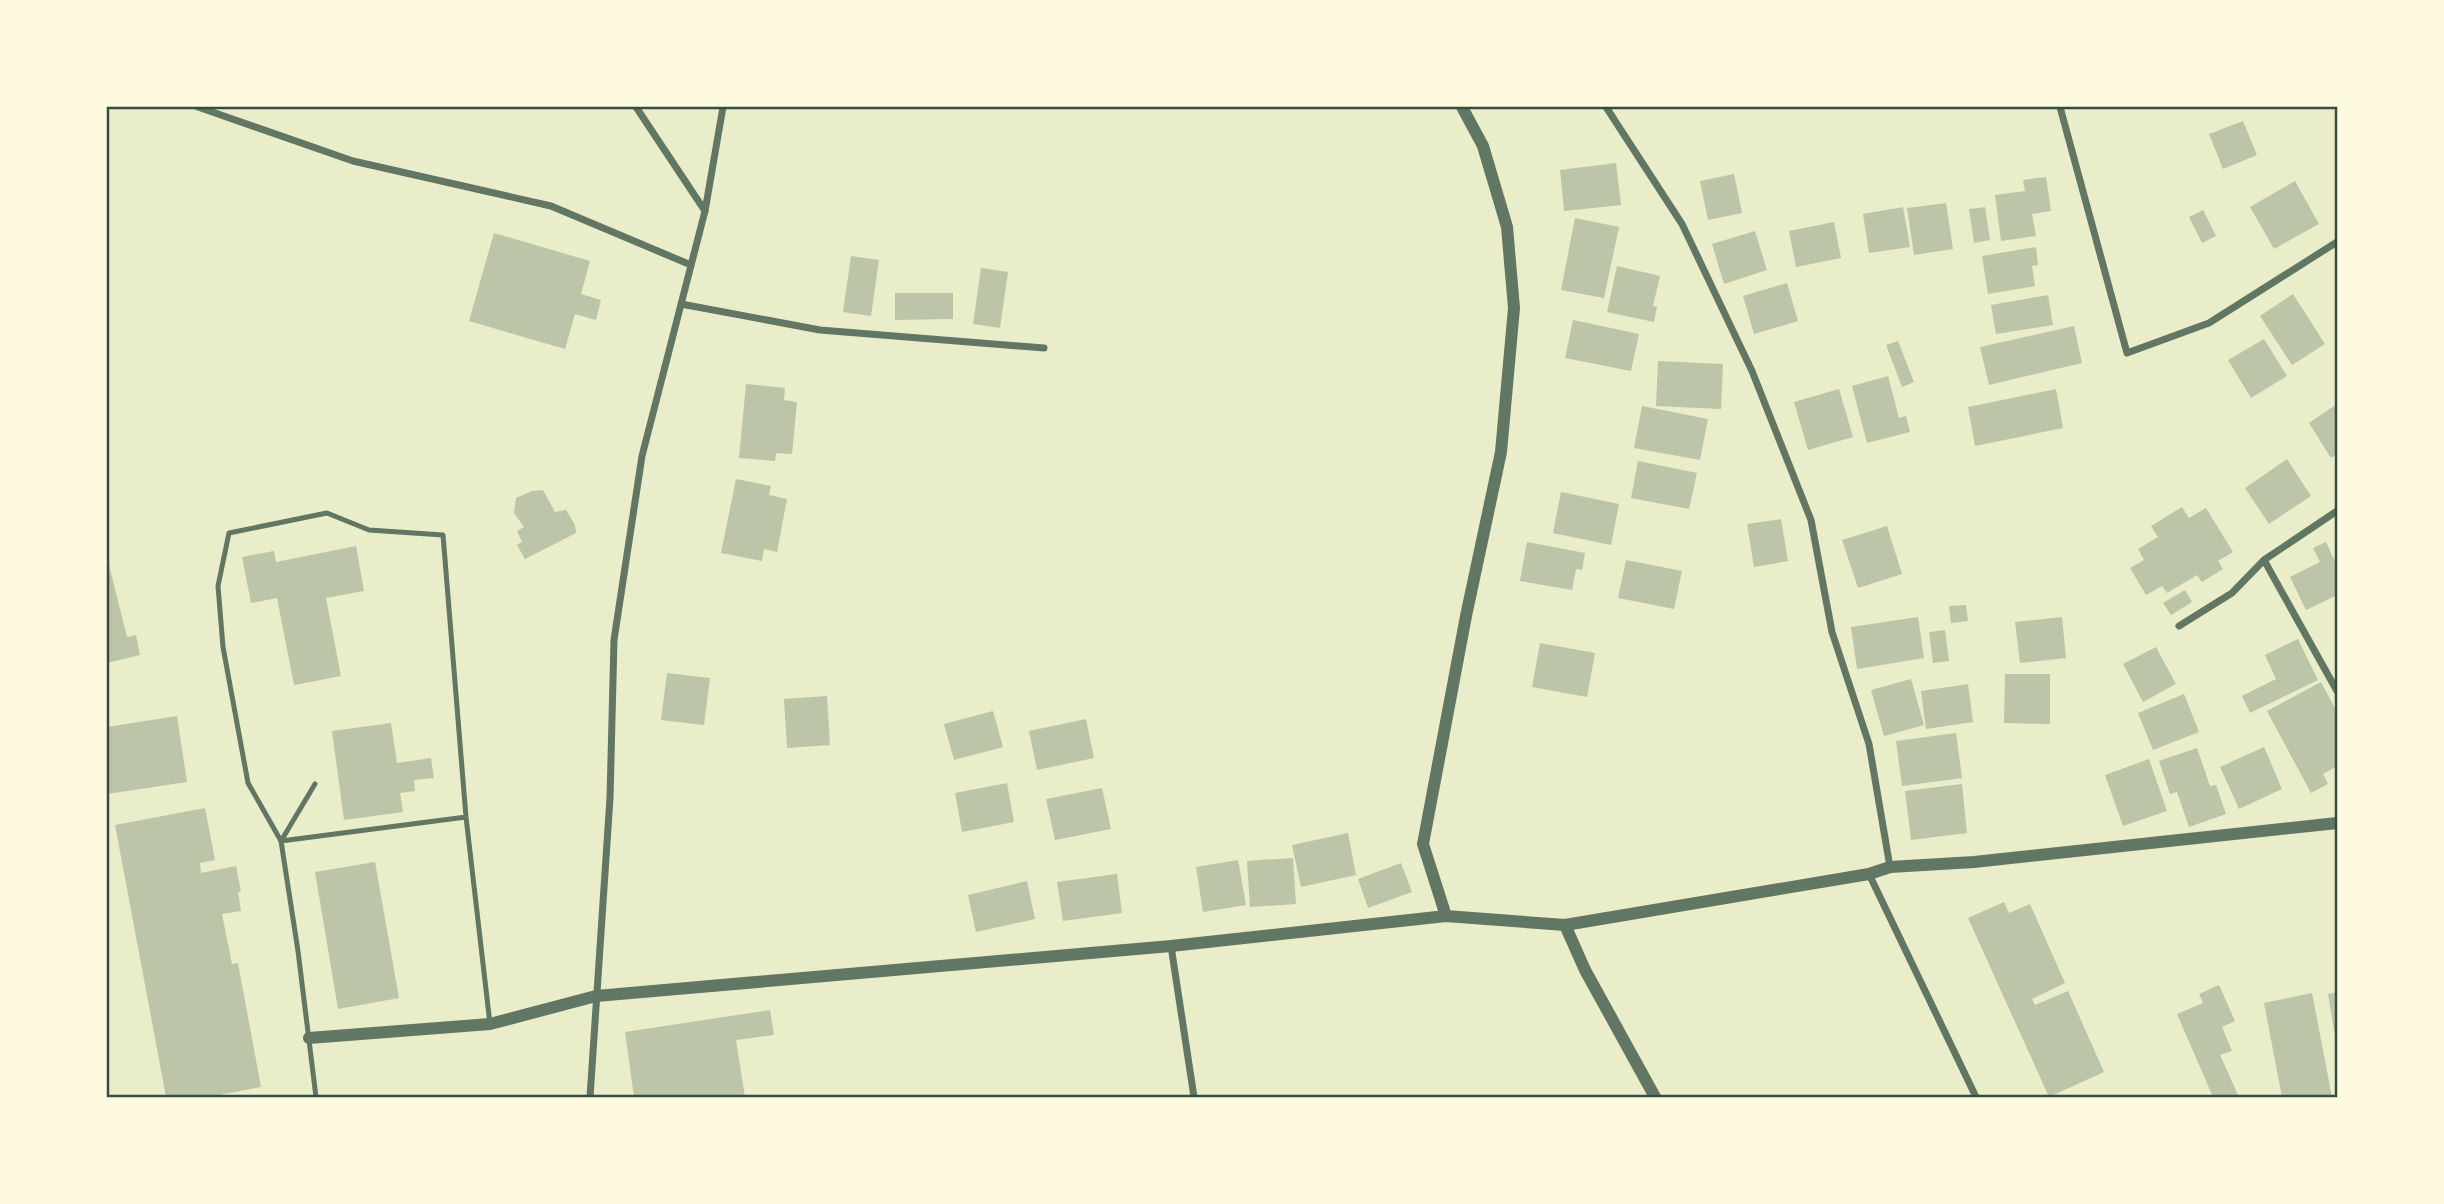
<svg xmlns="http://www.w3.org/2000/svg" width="2444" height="1204" font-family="'Roboto Condensed',sans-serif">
<rect width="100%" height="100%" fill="#e9edc9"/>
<path fill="#bcc5a7" d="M2243,121L2257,155L2223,169L2209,134Z
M1616,163L1621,205L1564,211L1560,170Z
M1734,174L1742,213L1708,220L1700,181Z
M2046,177L2051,211L2032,214L2036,236L2001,241L1995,195L2025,191L2023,180Z
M2295,181L2319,224L2274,249L2250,207Z
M1946,203L1953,249L1914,255L1907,208Z
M1903,207L1910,247L1869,253L1863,214Z
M1985,207L1990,240L1974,243L1969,209Z
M2203,210L2216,236L2202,243L2189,217Z
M1575,218L1619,227L1604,298L1561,290Z
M1834,222L1841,258L1796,267L1789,231Z
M1755,231L1767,270L1724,284L1712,244Z
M494,233L590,261L581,294L601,300L596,320L575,314L565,349L469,321Z
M2036,247L2038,265L2032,266L2035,286L1988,294L1982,256Z
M851,256L879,260L871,316L843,312Z
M1617,266L1660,276L1653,306L1657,307L1654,322L1607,312Z
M981,268L1008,272L1000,328L973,324Z
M1787,283L1798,321L1754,334L1743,296Z
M895,293H953V319L895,320Z
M2293,294L2325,344L2292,365L2260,316Z
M2048,295L2053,325L1996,334L1991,305Z
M1573,320L1639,334L1631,371L1565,358Z
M2074,326L2082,363L1989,385L1980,347Z
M2264,339L2287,376L2251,398L2228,360Z
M1898,341L1914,382L1902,387L1886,345Z
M1658,361L1723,364L1721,409L1656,406Z
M1888,376L1899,418L1906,416L1910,432L1867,443L1852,386Z
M746,384L785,388L784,400L797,402L792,454L776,453L775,461L739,458Z
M1839,389L1853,437L1808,450L1794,402Z
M2056,389L2063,428L1975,446L1968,407Z
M2337,404V454L2331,458L2309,423Z
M1642,406L1708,419L1700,460L1634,448Z
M2287,459L2311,496L2269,524L2245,488Z
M1638,461L1697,473L1689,509L1631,498Z
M736,479L771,486L769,495L787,499L777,552L764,549L762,561L721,553Z
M543,490L555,512L566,510L575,525L576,533L525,559L517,545L522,542L517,531L524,527L514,513L516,498L532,491Z
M1561,492L1619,504L1611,545L1553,533Z
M2182,507L2189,518L2206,508L2233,552L2218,561L2223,569L2202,582L2197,575L2167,593L2162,586L2146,595L2130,568L2144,560L2138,549L2158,537L2151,526Z
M1781,519L1788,561L1754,567L1747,524Z
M1887,526L1902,574L1858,588L1842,540Z
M1527,542L1585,553L1582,570L1576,569L1572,590L1520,581Z
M2326,542L2337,566V595L2306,610L2290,577L2320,562L2313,548Z
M356,546L364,591L326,598L341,676L294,685L277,598L251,603L242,557L274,551L276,562Z
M107,557L127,637L136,635L140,655L107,663Z
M1626,560L1682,571L1674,609L1618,598Z
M2185,590L2192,602L2171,615L2163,603Z
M1966,605L1968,621L1951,623L1949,606Z
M1918,617L1924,658L1857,669L1851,627Z
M2062,617L2066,658L2020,663L2015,622Z
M1945,630L1949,661L1933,663L1929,632Z
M2298,639L2318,680L2250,713L2242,696L2276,679L2265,655Z
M1540,643L1595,653L1587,697L1532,687Z
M2156,647L2176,684L2143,702L2123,664Z
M667,673L710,678L704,725L661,720Z
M2005,674H2050V724L2004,723Z
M1911,679L1924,725L1884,736L1871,690Z
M2321,682L2337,712V766L2323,774L2328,784L2311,793L2267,711Z
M1968,684L1973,722L1926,729L1921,691Z
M2184,694L2199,732L2153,750L2138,713Z
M827,696L830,745L787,748L784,699Z
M993,711L1003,747L954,760L944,724Z
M177,716L187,782L107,794V727Z
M1086,719L1094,758L1037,770L1029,731Z
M391,723L397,763L431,758L434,778L414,780L415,791L400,793L403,812L344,820L332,731Z
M1956,733L1962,778L1902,786L1896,741Z
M2264,747L2282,789L2239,809L2220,767Z
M2197,748L2210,786L2216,785L2226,814L2189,827L2177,792L2170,794L2159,761Z
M2149,759L2167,811L2123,826L2105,775Z
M1007,783L1014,822L962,832L955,793Z
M1962,784L1967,833L1911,840L1905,791Z
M1102,788L1111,829L1055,840L1046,799Z
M205,808L215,860L200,863L201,873L236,866L241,892H238L241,911L222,914L232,964L238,963L261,1087L208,1097H166L115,825Z
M1348,833L1356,875L1301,887L1292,845Z
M1293,858L1296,904L1250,907L1247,861Z
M1238,860L1246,905L1203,912L1196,867Z
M375,862L399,998L338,1009L315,872Z
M1401,863L1412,892L1368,908L1358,879Z
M1117,874L1122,913L1063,921L1057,882Z
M1027,881L1035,919L976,932L968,895Z
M2004,902L2009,913L2030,904L2065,983L2032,999L2035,1005L2068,991L2104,1072L2049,1097L1968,918Z
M2219,985L2235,1021L2222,1027L2232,1051L2220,1055L2239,1097H2213L2177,1014L2203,1003L2199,994Z
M2337,992V1042H2336L2328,994Z
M2312,993L2332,1097H2282L2264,1003Z
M770,1010L774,1035L736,1040L745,1097H634L625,1032Z"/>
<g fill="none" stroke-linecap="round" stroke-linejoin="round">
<path stroke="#617663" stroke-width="5" d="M315,784L281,841L298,951L316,1097
M466,817L281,841L248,783L223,647L218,586L229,533L327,513L369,530L443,535L466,817L490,1024"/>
<path stroke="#617663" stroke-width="7" d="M198,107L353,161L551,206L691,265
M636,107L705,211
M1606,107L1682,224L1752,371L1811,520L1832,632L1869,744L1890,867
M2060,107L2127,353L2209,323L2337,242
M681,304L820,330L1044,348
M2264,560L2337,691
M2179,626L2232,593L2264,560L2337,511
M1869,874L1976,1097
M1171,946L1194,1097
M590,1097L610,798L614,640L642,456L705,211L723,107"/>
<path stroke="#617663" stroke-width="12" d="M1446,916L1423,844L1466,616L1501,452L1514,308L1507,227L1483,146L1462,107
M1565,925L1585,970L1655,1097
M309,1038L490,1024L596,996L1171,946L1446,916L1565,925L1869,874L1890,867L1974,862L2337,823"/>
</g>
<rect width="2444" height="1204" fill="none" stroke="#fefae0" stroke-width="217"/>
<rect x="108" y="108" width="2228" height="988" fill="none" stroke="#344e41" stroke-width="2.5"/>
</svg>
